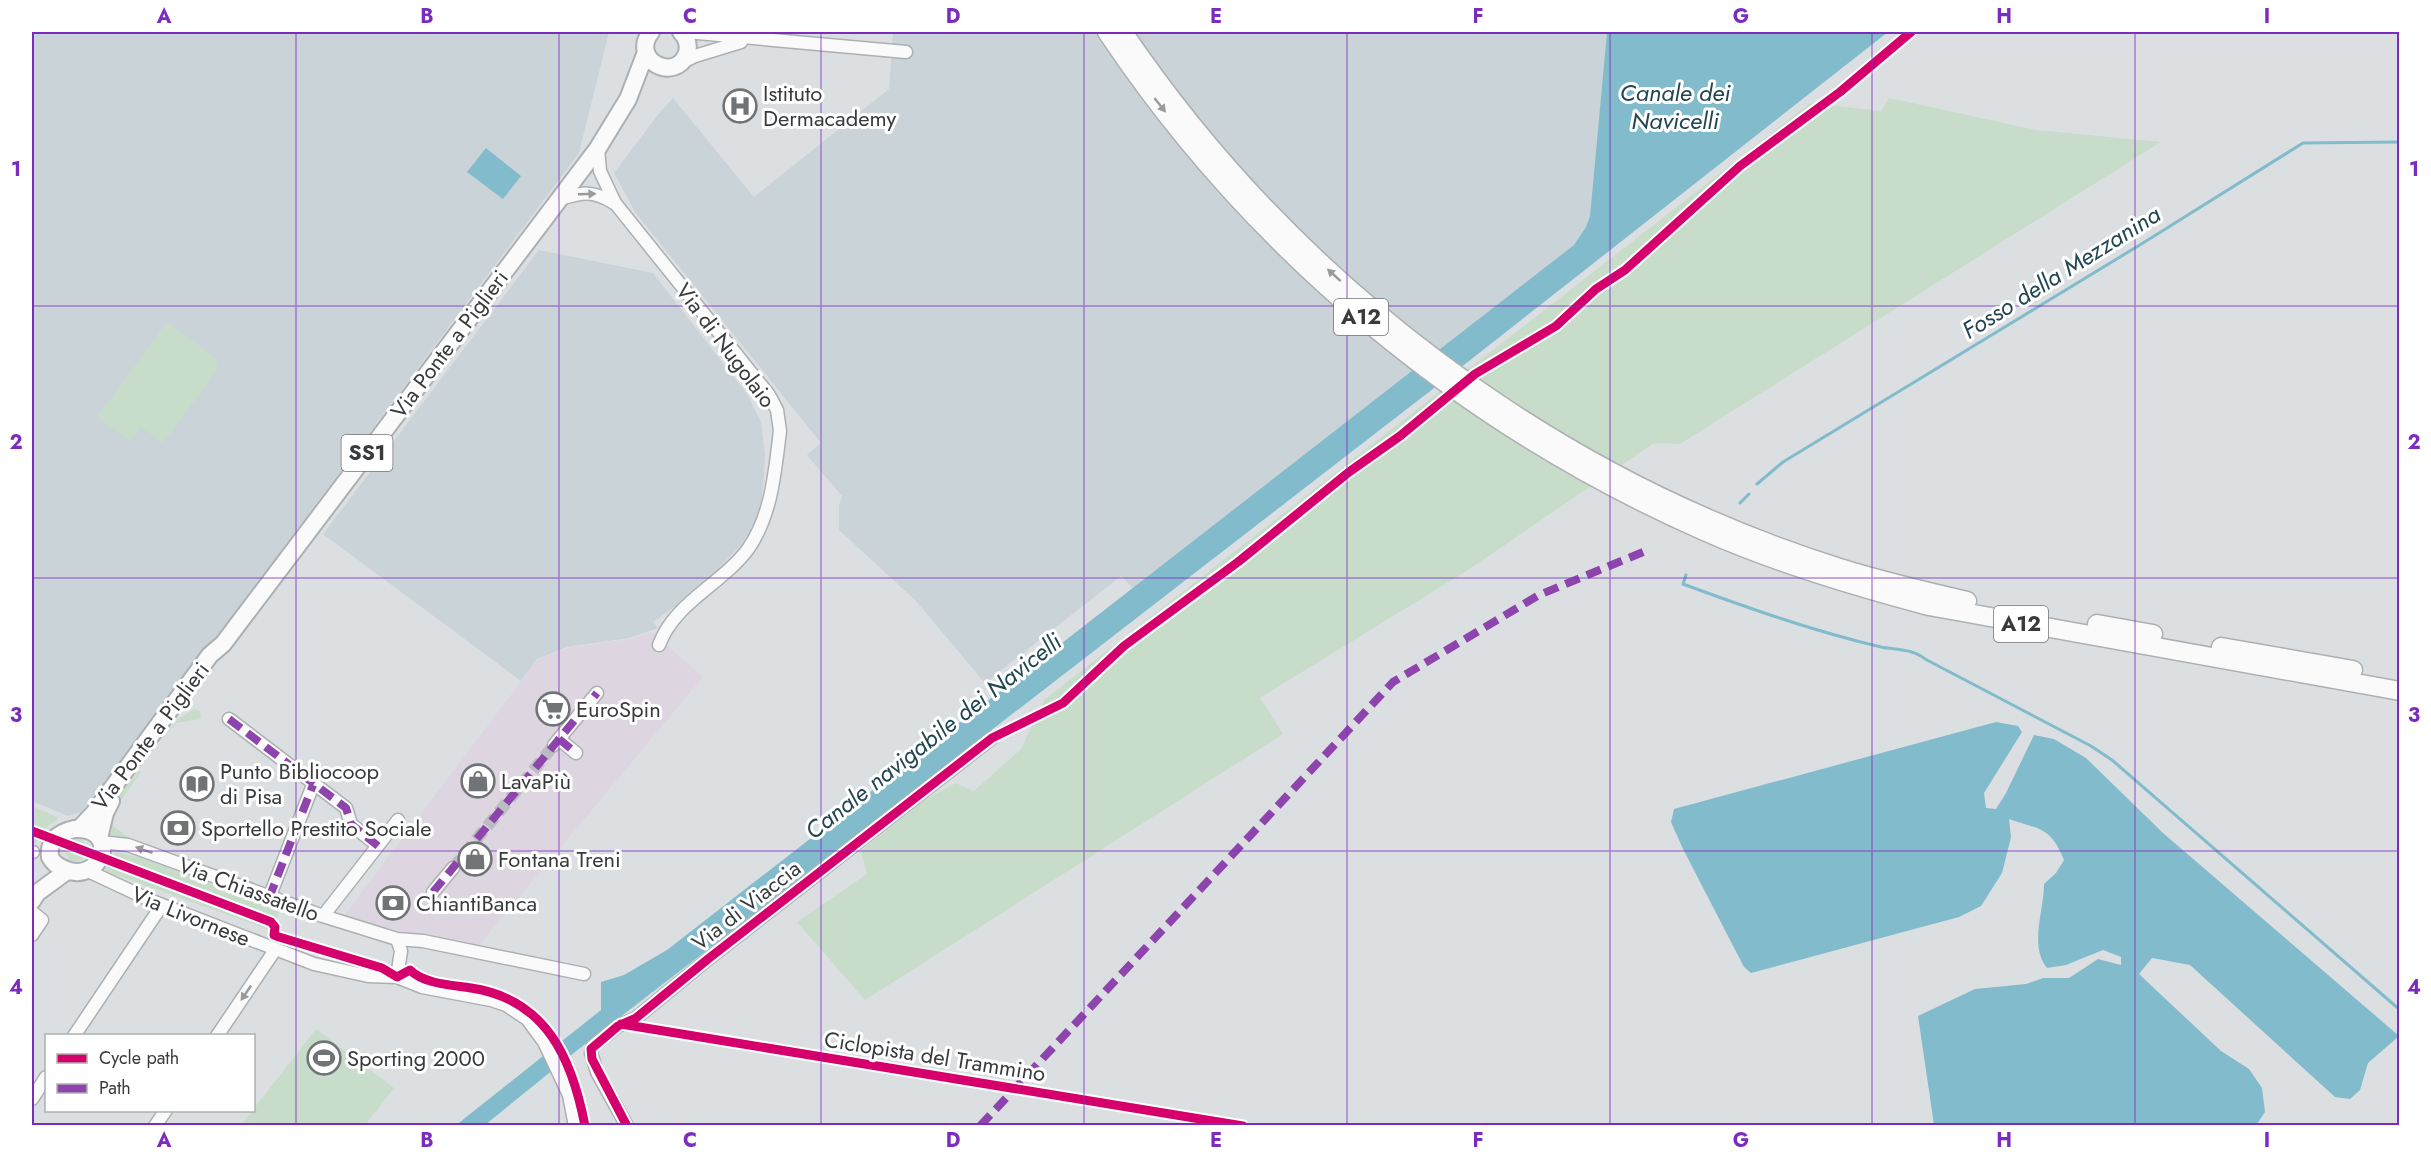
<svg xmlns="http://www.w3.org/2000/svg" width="2431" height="1157" font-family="Jost,sans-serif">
<rect width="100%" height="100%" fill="#dcdfe1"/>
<path fill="#ddd6e1" d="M652,632L703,677L476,949L343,917L538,659L568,648L629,639Z"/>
<path fill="#cad3d8" d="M32,32H609L579,153L211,644L81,812L68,816L32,801Z
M893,32H1607L1590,216L1586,227L1574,245L1133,588L1121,576L985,683L915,600L839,530V505L842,496L807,455L821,443L635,212L614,173L660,112L673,98L754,197L889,89Z
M539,250L653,273L747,394L761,422L765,454L764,477L760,513L747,539L693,594L653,622L658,628L629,638L567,647L537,659L521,681L323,534Z"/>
<path fill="#c8dcca" d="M1889,98L2036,130L2161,142L1680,444L1654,443L1468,570L1260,698L1283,734L865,1000L797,922L867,874L861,851L926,799L956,783L974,791L1021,749L1044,700L1810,103L1881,111Z
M167,322L217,359L216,372L163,443L141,427L130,441L97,417Z
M194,709L200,711L201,719L176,723L158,745L177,720Z
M139,771L141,772L116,807L109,823L131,839L115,841L107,834C103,809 125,789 139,771Z
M32,806L59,818L43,830L36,843L32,841Z
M65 850a11 11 0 1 1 22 0a11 11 0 1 1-22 0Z
M116,852L142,858L280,910L273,931L105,871Z
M316,1029L394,1088L365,1125H241Z"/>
<path fill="#82bbcb" d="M1607,32H1888L1469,361L575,1052L485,1125L455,1126L601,1010V982L624,975L667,950L1574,245L1586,227L1590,216Z
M486,148L521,176L503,199L467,172Z
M1996,722L2018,726L2022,732L1984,793L1986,808L1996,809L2006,793L2034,735L2054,739L2086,758L2163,833L2399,1036L2368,1063L2360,1090L2350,1099L2335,1097L2190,965L2152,958L2139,974L2221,1051L2249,1069L2262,1088L2265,1112L2257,1124L1934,1125L1918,1016L1975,989L2026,984L2043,978H2069L2098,959L2121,965V957L2103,950L2066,965L2047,968C2029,946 2044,911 2044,884L2056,873L2064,860C2050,826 2040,830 2009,819L2011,837L2002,873L1981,906L1959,917L1751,973L1744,967L1683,849L1671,822L1674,809Z"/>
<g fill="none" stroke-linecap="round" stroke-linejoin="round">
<path stroke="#82bbcb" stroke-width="3" d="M1757,484L1783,462L2143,243L2303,143L2400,142
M1740,503L1749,494
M1686,575L1683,584C1748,608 1813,631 1881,647C1896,650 1914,649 1925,659L2091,746L2112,760L2400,1010"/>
<path stroke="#bbbec0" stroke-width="12" stroke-dasharray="12 6" stroke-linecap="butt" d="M453,868L554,745"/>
<defs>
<path id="minor" d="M686,32L906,52
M681,63L695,56L741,42
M598,148L600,171L615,203L769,395L777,410L780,431C775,470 772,515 748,549C722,584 674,603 659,645
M557,200C581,193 591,189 614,203
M229,719L346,808L351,824L378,846
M559,739L576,753
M554,745L597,693
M101,842L128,845L323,916L397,939L423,941L584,974
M32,852H33
M86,870L152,901L314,964L368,976L397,977L422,987L491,1000L506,1005L527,1019L544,1042L569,1095L575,1126
M433,892L453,868
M269,898L313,785
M32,912L42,920L32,935
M323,916L398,820
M397,939L401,951L397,977
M74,1036L162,905
M217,1036L275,950
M32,1099L46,1077
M155,1126L166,1110
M627,1126L597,1072L591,1053L593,1046L618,1026L636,1018L708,959L992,738"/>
<path id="major" d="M651,32C629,60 676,84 687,53C689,45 687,38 681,32
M74,829C122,826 102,886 64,869C57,866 53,863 50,857C48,840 58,833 74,829Z
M79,829L94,813L210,655L223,644L598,148L628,99L646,52
M99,838L105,813L111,801
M32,901L37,893L67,871"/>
<path id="highway" d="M1107,32C1253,251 1463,425 1704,531C1776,563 1853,586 1929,606L2400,691
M1123,32C1293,283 1550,477 1840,568C1881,581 1924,591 1967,601
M2097,624L2153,634
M2221,647L2353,670"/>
</defs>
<use href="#minor" stroke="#adb0b2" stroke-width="15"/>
<use href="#major" stroke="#adb0b2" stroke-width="20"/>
<use href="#highway" stroke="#adb0b2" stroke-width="21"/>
<use href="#minor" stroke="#fafafa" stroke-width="12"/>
<use href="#major" stroke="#fafafa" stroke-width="16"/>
<use href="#highway" stroke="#fafafa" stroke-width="18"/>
<path stroke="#8e44ad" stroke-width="8" stroke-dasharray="15 8" stroke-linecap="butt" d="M229,719L346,808L351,824L378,846
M559,739L576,753
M433,892L597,693
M269,898L313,785
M980,1126L1393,682L1539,595L1648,550"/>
<defs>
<path id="cycleway" d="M32,831L271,922L275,927L274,935L279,937L382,968L397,977L410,970C424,984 452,985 471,988C546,999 572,1058 585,1126
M621,1024L1243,1126
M627,1126L592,1059L591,1049L618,1026L636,1018L708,959L992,738L1063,703L1124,646L1238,562L1349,472L1400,436L1475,374L1556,326L1596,289L1625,270L1740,166L1840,92L1911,32"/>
</defs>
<use href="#cycleway" stroke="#fff" stroke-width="13"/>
<use href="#cycleway" stroke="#d6006c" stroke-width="9"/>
</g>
<defs><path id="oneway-solid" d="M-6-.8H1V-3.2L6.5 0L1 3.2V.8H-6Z" transform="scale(1.5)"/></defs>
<g fill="#999a9b">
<use href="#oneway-solid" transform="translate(1160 105) rotate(52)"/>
<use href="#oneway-solid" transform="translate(587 194) rotate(-2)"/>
<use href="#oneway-solid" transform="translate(1334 275) rotate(-138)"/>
<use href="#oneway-solid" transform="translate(144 850) rotate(-161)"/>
<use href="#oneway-solid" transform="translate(246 993) rotate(124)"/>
</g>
<path fill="none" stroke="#7b2cbf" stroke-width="1.5" stroke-opacity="0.55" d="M296,32V1126M559,32V1126M821,32V1126M1084,32V1126M1347,32V1126M1610,32V1126M1872,32V1126M2135,32V1126M32,306H2400M32,578H2400M32,851H2400"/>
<defs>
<symbol id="hospital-ring" viewBox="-11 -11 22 22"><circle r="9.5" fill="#fff" stroke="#717476" stroke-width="1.5"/><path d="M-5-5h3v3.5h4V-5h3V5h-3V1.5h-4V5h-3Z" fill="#717476"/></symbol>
<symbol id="supermarket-ring" viewBox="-11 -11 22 22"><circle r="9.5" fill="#fff" stroke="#717476" stroke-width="1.5"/><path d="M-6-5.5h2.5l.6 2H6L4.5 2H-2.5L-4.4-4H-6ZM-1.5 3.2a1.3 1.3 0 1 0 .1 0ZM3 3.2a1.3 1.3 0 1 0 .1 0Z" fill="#717476"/></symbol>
<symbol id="shop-ring" viewBox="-11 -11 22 22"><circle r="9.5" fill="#fff" stroke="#717476" stroke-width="1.5"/><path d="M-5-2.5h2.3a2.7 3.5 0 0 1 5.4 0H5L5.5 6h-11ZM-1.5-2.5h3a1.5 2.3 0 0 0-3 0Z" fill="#717476"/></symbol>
<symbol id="library-ring" viewBox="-11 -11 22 22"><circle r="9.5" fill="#fff" stroke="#717476" stroke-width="1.5"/><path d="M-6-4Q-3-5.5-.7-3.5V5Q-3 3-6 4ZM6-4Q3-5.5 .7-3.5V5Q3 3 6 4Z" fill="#717476"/></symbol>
<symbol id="bank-ring" viewBox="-11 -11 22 22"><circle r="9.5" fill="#fff" stroke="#717476" stroke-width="1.5"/><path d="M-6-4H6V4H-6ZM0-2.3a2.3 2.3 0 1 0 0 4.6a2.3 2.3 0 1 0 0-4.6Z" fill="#717476"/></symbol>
<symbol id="stadium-ring" viewBox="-11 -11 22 22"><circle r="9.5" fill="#fff" stroke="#717476" stroke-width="1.5"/><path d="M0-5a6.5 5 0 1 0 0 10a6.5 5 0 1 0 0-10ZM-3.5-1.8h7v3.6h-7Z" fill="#717476"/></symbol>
</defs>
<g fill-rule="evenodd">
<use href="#hospital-ring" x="721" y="87" width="38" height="38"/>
<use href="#supermarket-ring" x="534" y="690" width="38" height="38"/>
<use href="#shop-ring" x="459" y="762" width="38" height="38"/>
<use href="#library-ring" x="178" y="765" width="38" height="38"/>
<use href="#bank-ring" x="159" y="809" width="38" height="38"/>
<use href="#shop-ring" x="456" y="840" width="38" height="38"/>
<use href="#bank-ring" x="374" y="884" width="38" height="38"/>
<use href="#stadium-ring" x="305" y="1039" width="38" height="38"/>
</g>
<g text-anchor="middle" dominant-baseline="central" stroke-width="6" stroke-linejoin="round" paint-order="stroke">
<g fill="#fff" stroke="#747576" stroke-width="1.5">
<rect x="1334" y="299" width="54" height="36" rx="4.5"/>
<rect x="341.5" y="435" width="51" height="36" rx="4.5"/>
<rect x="1994" y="606" width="54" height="36" rx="4.5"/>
</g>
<g font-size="21" font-weight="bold" fill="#383a3c">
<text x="1361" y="317">A12</text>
<text x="367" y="453">SS1</text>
<text x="2021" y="624">A12</text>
</g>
<g font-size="22" fill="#383a3c" stroke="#fff" text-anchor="start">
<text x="763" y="93">Istituto<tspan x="763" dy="25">Dermacademy</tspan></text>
<text x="576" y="709">EuroSpin</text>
<text x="220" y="771">Punto Bibliocoop<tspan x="220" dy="25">di Pisa</tspan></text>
<text x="501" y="781">LavaPiù</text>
<text x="201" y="828">Sportello Prestito Sociale</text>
<text x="498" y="859">Fontana Treni</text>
<text x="416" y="903">ChiantiBanca</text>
<text x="347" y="1058">Sporting 2000</text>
</g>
<g font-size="22" fill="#383a3c" stroke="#fff">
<text transform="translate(449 344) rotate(-53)">Via Ponte a Piglieri</text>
<text transform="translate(726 345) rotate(53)">Via di Nugolaio</text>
<text transform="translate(150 736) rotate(-53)">Via Ponte a Piglieri</text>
<text transform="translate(249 889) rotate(20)">Via Chiassatello</text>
<text transform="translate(746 905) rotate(-38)">Via di Viaccia</text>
<text transform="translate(191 916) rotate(22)">Via Livornese</text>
<text transform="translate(935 1056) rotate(9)">Ciclopista del Trammino</text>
</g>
<g font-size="24" font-style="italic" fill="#214651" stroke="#fff">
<text x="1675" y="92">Canale dei<tspan x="1675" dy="28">Navicelli</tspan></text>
<text transform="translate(2061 272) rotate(-32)">Fosso della Mezzanina</text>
<text transform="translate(933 736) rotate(-38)">Canale navigabile dei Navicelli</text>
</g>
</g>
<rect width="2431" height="1157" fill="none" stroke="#ffffff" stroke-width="66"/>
<rect x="45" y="1034" width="210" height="78" fill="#ffffff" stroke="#afb0b1" stroke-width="1.5"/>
<rect x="57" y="1054" width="30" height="9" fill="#d6006c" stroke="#afb0b1" stroke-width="1.5"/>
<text x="99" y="1064" font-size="18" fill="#383a3c">Cycle path</text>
<rect x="57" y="1084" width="30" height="9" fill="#8e44ad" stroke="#afb0b1" stroke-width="1.5"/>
<text x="99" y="1094" font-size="18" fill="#383a3c">Path</text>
<rect x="33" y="33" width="2365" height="1091" fill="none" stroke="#7b2cbf" stroke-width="2"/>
<g font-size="20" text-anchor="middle" font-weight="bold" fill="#7b2cbf">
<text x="164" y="23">A</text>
<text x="427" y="23">B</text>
<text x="690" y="23">C</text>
<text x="953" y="23">D</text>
<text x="1216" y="23">E</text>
<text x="1478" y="23">F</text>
<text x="1741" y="23">G</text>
<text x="2004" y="23">H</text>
<text x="2267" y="23">I</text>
<text x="16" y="176">1</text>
<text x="2414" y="176">1</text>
<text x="16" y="449">2</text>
<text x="2414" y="449">2</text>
<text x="16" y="722">3</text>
<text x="2414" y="722">3</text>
<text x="16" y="994">4</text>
<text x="2414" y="994">4</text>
<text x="164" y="1147">A</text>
<text x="427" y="1147">B</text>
<text x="690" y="1147">C</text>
<text x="953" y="1147">D</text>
<text x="1216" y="1147">E</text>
<text x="1478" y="1147">F</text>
<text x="1741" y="1147">G</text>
<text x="2004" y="1147">H</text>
<text x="2267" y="1147">I</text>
</g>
</svg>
